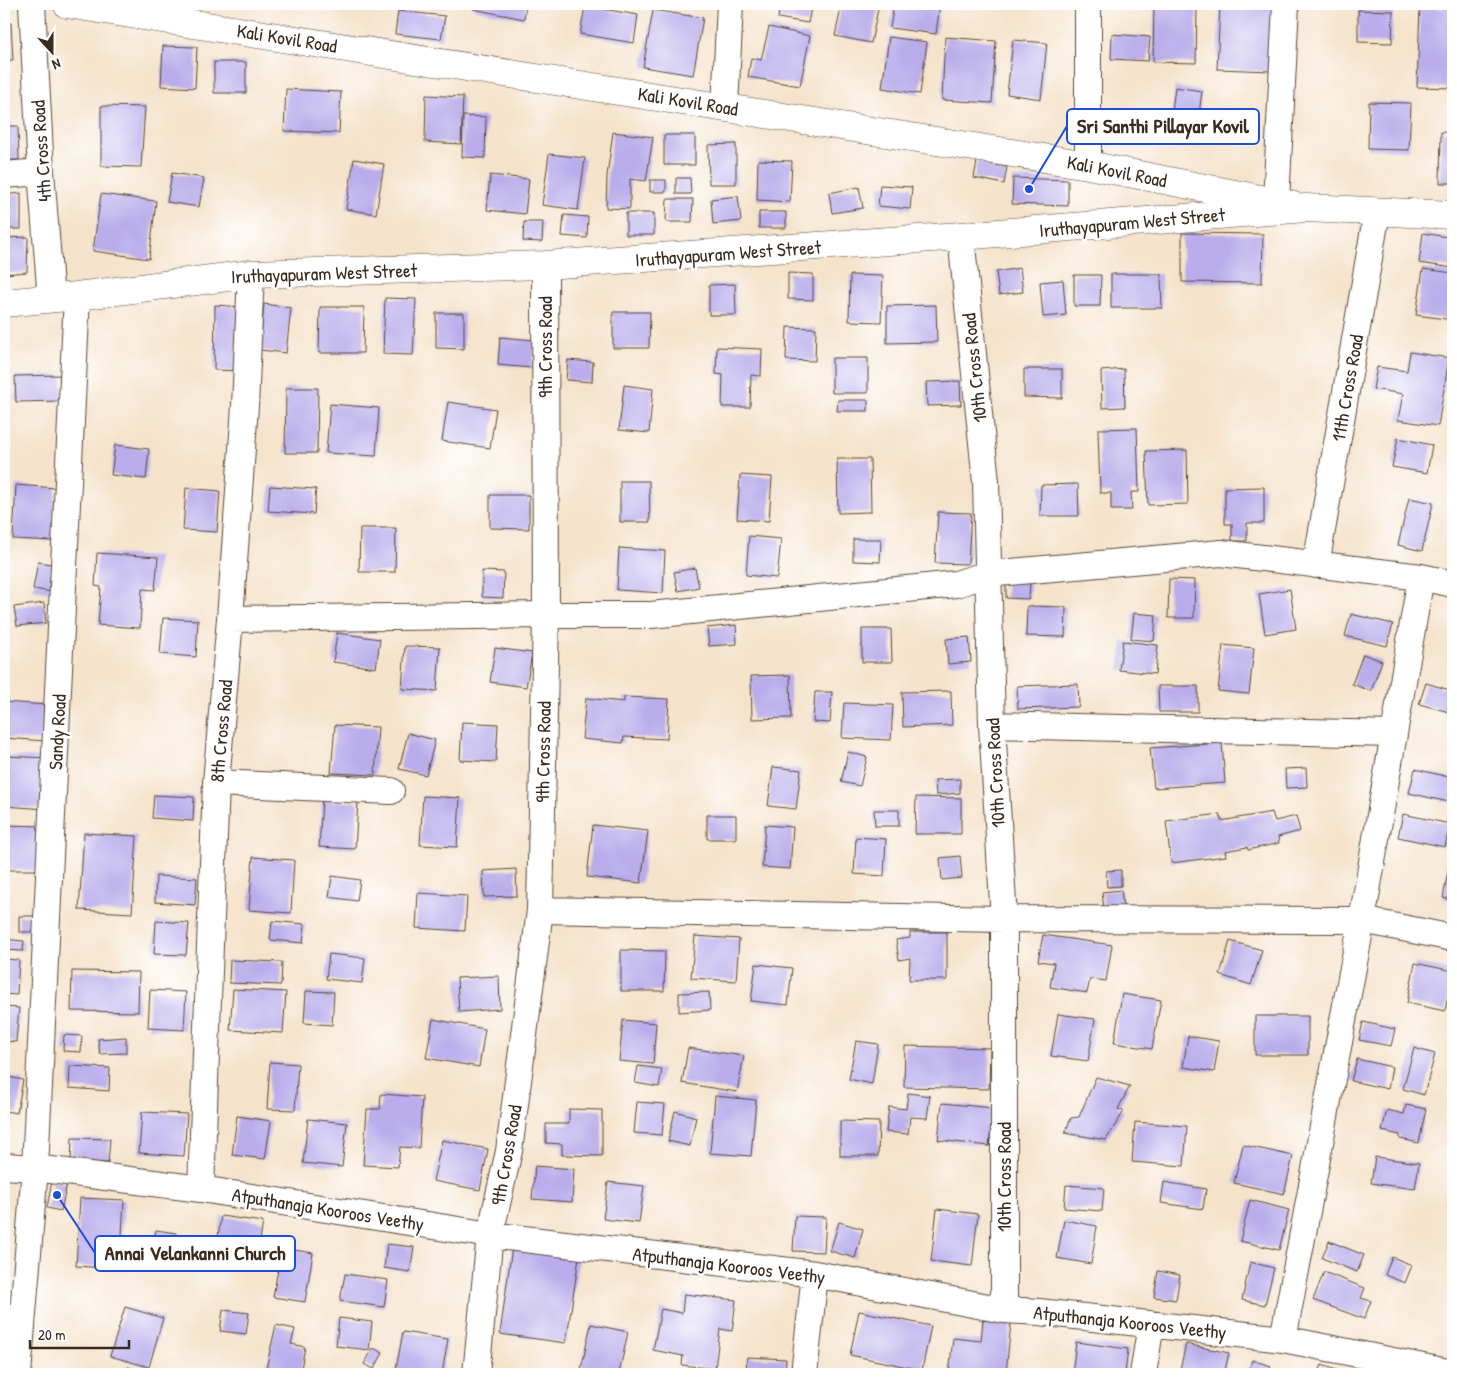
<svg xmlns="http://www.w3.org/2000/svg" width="1457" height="1378" font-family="'Patrick Hand',sans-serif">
<rect width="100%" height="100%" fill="#fff"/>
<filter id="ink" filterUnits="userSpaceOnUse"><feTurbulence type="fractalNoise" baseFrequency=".02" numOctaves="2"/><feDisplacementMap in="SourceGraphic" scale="10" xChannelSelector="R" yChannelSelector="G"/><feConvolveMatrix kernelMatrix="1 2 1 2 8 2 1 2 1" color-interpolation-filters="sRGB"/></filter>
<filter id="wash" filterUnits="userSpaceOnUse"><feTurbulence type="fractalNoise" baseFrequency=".0096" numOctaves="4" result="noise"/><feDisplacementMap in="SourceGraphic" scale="20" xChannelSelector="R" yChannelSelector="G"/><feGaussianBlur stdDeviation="1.12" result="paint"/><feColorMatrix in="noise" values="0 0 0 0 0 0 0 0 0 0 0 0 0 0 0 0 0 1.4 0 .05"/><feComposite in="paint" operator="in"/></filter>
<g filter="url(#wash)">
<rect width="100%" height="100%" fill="#f5e3cb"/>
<g id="blocks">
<path fill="#b9aeeb" d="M415,4H446V8H415Z
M474,4H526L524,19L473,9Z
M780,4H812L808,23L778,18Z
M842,4H879L871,43L835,36Z
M894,4H940L936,34L890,28Z
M1220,5L1273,7L1271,71L1217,69Z
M585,6L638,15L634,43L580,34Z
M1154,6L1197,7L1196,63L1153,62Z
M1420,7L1453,9V88L1417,87Z
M653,10L703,18L693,75L643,67Z
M1358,10L1393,11L1392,43L1358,42Z
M398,11L445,16L441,39L395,34Z
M4,23H11L13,60H4Z
M769,27L810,36L800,86L748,77L751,58L761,60Z
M1112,34L1150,37L1148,61L1111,59Z
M889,37L927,42L920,94L882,88Z
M945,37L996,41L992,103L942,100Z
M1013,40L1047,43L1041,99L1007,94Z
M163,46L197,47L195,88L161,86Z
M214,62H246V93H214Z
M1175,87L1202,91L1198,122L1171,119Z
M286,89L341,92L339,133L284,131Z
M426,95L463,97L461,144L425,142Z
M1369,102L1411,103L1409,150L1368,149Z
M101,106L145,107L141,167L101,166Z
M463,116L486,117L485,158L462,157Z
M4,126H18L19,160H4Z
M613,132L653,137L646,181L630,179V209L606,208L607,176Z
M1441,132H1453V183H1440Z
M664,135H695V165H664Z
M736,144V184H709L708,145Z
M549,154L585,158L578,210L542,205Z
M354,159L384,164L376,214L346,209Z
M758,160L792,161L790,202L757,200Z
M977,161L1007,167L1004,184L974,178Z
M172,173L204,178L199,207L167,202Z
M490,175L529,179L525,214L487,210Z
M676,178H690L691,194H676Z
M1013,178L1068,180V206L1012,204Z
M650,180H666V192H650Z
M880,185L912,187L910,209L878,206Z
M859,187L863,208L832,213L829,193Z
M21,193V229H4V195Z
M101,194L156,201L149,259L93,251Z
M738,196L741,221L713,224L711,199Z
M667,199H693L692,222H666Z
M759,212H786V228H759Z
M626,213H654V235H626Z
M564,215L588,217L587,238L562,236Z
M524,222H543L542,242L523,241Z
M1182,233L1263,234L1262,283L1182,282Z
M1423,233L1453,238V268L1419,263Z
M28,237L27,272L4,274V238Z
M1020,268L1023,292L999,295L996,272Z
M1423,269L1453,273V320L1416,315Z
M788,273L813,274V300L788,299Z
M1111,274H1161L1162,308H1111Z
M850,275L883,276L881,322L849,321Z
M1074,275H1101L1100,306H1074Z
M1063,280L1066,315L1043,317L1040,282Z
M735,284L736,315H709V285Z
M385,298L416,299L413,355L383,354Z
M264,304L291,308L286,353L260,350Z
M215,305L243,307L241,371L214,370Z
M936,305L937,342L887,343V306Z
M320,307H364L363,353H319Z
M613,312H650L649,348H613Z
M436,313H464V349L436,348Z
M787,327L816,328L815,361L786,360Z
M500,337L534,340L532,368L498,365Z
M717,347L762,349L761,376L751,375L750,407H722L723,375L716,374Z
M1410,352L1449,358L1438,426L1398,420L1403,394L1373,389L1377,367L1407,371Z
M832,358H868V393H832Z
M568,360L593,362L592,382L566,380Z
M1024,369H1062V398L1024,397Z
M1124,369L1125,407L1102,408L1101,371Z
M62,375V401L16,402L15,376Z
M960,381L961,405L927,406L926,382Z
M624,385L653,389L649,433L619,430Z
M286,388H318L317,453H285Z
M838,400H868V411H837Z
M448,402L496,409L490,448L442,441Z
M330,404L379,408L376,456L326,453Z
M1137,428L1139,492H1131L1132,510H1111V493H1100L1098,429Z
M1398,438L1432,445L1427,473L1392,467Z
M115,445L149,449L146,479L111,475Z
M1187,450L1188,504L1148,505L1146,451Z
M837,459H870L871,512L838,513Z
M740,475L772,477L769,521L737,519Z
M620,481H649L650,522H620Z
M1078,484L1079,516H1040L1041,485Z
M16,485L56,488L52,541L13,539Z
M270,486L316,489L314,514L268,511Z
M1264,487V523H1247V541H1232V524H1225V488Z
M186,488L220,491L217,532L183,530Z
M490,495H529V529L490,528Z
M1409,498L1433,503L1422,551L1398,545Z
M938,512L971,513L968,564L935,563Z
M360,528H396L395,572H359Z
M749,536L781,539L777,578L746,575Z
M853,539H881L880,562L853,561Z
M619,548L665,551L663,593L617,590Z
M97,553L158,557L155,590L142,589L140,628L98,625L101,587L95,586Z
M38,562L57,565L53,592L33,589Z
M695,568L699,587L678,591L674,572Z
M482,571L504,572L503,598L482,597Z
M1169,579L1195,580L1194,618H1168Z
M1006,581L1030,582L1029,599L1006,598Z
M1290,589L1296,629L1265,634L1259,594Z
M44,603L46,623L17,626L14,607Z
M1027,606L1066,607L1065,637L1026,636Z
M1134,613L1156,615L1154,641L1131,639Z
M1351,614L1393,624L1387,646L1345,636Z
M163,618L198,620L196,657L160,654Z
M736,625L737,644L709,646L707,628Z
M862,629H891L892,662H862Z
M337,633L380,639L376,668L333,662Z
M969,637L971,662L948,664L946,639Z
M1123,641L1158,645L1155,674L1119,670Z
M1223,645L1254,648L1249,694L1218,691Z
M405,646L440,647L437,691L402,689Z
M495,648L532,653L526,687L490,682Z
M1363,654L1382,661L1371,691L1352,684Z
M790,675L791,718L752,719L751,676Z
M1426,683L1453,691V713L1419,704Z
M1078,684L1079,707L1018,709L1017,686Z
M1158,686H1198V712H1159Z
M951,691L952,725L903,727L902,692Z
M815,692H832L830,723L813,722Z
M624,697L669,699L667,739L624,737L623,743L582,739L586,698L624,702Z
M4,702L47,705L45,741L4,738Z
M844,703L893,705L891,740L842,738Z
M462,722L498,724L496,762L460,760Z
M335,725L378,727L375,775L331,773Z
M408,733L435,740L426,775L399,769Z
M1222,743L1225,783L1154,788L1150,748Z
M848,752L867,757L860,786L841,782Z
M4,756L50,758L47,809L4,806Z
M773,767L801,770L796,809L768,806Z
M1306,768L1307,787L1286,788L1285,769Z
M1415,769L1453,778V803L1409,793Z
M960,779V793L936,795L935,780Z
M154,795L194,797L193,821L152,818Z
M423,796L460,798L457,847L420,845Z
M916,797L961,798V834H915Z
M322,800L358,802L355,849L319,847Z
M874,810H899V826H875Z
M1272,812L1275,821L1296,816L1300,831L1278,837L1279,843L1248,850L1247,847L1225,851L1226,856L1171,863L1166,821L1220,814L1221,821Z
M1403,814L1450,824L1445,847L1398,837Z
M707,815H736V839H707Z
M4,825L43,826L42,870H4Z
M593,825L648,831L641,883L587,877Z
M765,825L793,827L790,869L762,867Z
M84,833L137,836L132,913L79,910Z
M856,837L886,839L884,876L854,874Z
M1452,849H1453V900L1443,898Z
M960,856L962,878L942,880L940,858Z
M253,857L294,860L291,913L249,910Z
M516,869L517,896L484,897L483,871Z
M1121,870V886L1107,887L1106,871Z
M156,876L197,878L195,905L155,902Z
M332,876L360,880L357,901L329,897Z
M1121,890L1123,907L1104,909L1102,892Z
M418,893L467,896L465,931L416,928Z
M19,916H42V932H19Z
M156,921L189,923L186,955L154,954Z
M272,921L305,924L303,943L270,940Z
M910,932H947V980H909L910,958L899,960L896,940L910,938Z
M1043,935L1112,945L1106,981L1090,979L1087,993L1050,987L1054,963L1038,961Z
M695,936L739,939L736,981L691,978Z
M4,939L24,941L23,951L4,950Z
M1230,941L1262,950L1251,985L1220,975Z
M621,950L665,951L664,991H621Z
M329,954L365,958L362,983L326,979Z
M4,959L19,960L17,995L4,994Z
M230,960L282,962L281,985L229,983Z
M1415,963L1453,971L1445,1011L1407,1003Z
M756,964L792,968L788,1005L751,1001Z
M72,971L139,972L138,1012L71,1011Z
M499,976L500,1009L459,1012L457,978Z
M233,989L286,992L283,1033L230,1030Z
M150,990L186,992L184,1030L148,1028Z
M306,991L334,992L332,1025L304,1023Z
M709,992L710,1010L679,1012V993Z
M1122,994L1161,1000L1152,1049L1114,1043Z
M4,1007L19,1008L16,1042L4,1041Z
M1058,1014L1095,1019L1088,1061L1051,1056Z
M1255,1016H1308V1055H1255Z
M433,1019L485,1029L479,1067L426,1058Z
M623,1020L656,1023L653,1064L619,1061Z
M1363,1022L1395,1029L1391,1046L1359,1040Z
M64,1035L82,1036L81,1052L63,1051Z
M1188,1036L1219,1041L1214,1072L1183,1067Z
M126,1037V1053L100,1054L98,1039Z
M856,1041L878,1044L872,1084L849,1079Z
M905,1046L990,1048L989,1089L904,1087Z
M688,1048L744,1056L737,1092L682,1083Z
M1414,1048L1435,1054L1424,1095L1403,1089Z
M1357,1059L1392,1067L1388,1089L1351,1081Z
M270,1062L298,1064L295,1110L267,1109Z
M70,1066L110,1068L109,1091L69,1088Z
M638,1066L662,1069L659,1087L635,1083Z
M4,1076L23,1080L17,1113L4,1111Z
M1096,1077L1130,1086L1118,1109L1124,1111L1106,1140L1065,1133L1071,1118L1079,1117Z
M908,1093L930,1096L927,1118L910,1117L908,1134L886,1132L889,1107L906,1109Z
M381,1094L422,1097L419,1148L400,1147L398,1167L363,1165L367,1109H380Z
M715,1096L756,1100L751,1156L710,1153Z
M637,1102L665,1104L662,1135L634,1133Z
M942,1103L993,1108L989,1146L938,1140Z
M1406,1105L1426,1109L1419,1143L1400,1139V1135L1382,1131L1387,1110L1404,1114Z
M569,1109L602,1110V1156L562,1155V1144L546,1143V1124H569Z
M675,1111L696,1117L690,1146L668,1141Z
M142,1112L187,1114L184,1156L139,1153Z
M237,1116L271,1121L265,1159L232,1155Z
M308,1119L347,1123L342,1167L303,1163Z
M840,1121L879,1122L878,1156H840Z
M1135,1122L1187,1126L1184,1166L1132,1162Z
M72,1138L110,1139L108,1163L71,1161Z
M442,1140L488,1149L480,1190L433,1181Z
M1243,1145L1293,1156L1284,1194L1234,1183Z
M1375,1157L1419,1163L1415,1189L1371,1183Z
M535,1166L574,1169L572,1202L532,1199Z
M52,1181L67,1183L61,1211L47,1208Z
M608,1182L644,1186L639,1223L603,1219Z
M1164,1182L1206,1189L1203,1209L1161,1203Z
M1066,1185L1104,1188L1102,1211L1064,1208Z
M80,1198L124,1200L120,1269L76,1266Z
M1250,1200L1289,1210L1279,1250L1240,1241Z
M937,1209L978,1214L972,1266L931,1261Z
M221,1216L263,1222L256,1265L215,1258Z
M795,1216L826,1217L824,1252L793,1251Z
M1064,1220L1097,1226L1091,1264L1057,1258Z
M839,1222L863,1229L855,1258L830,1251Z
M156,1230L176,1233L169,1272L149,1269Z
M1329,1241L1364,1255L1357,1272L1322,1258Z
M387,1244L414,1247L410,1272L384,1268Z
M512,1247L579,1257L566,1343L500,1334Z
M282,1248L313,1253L305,1302L273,1297Z
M1392,1257L1412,1265L1405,1283L1385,1275Z
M1250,1262L1274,1268L1265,1305L1242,1300Z
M1158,1271L1180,1275L1176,1300L1154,1297Z
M1324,1272L1365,1288L1361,1298L1371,1301L1364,1319L1313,1300Z
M345,1274L388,1280L384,1307L340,1301Z
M684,1294L736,1300L732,1331L720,1329L715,1369L682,1365L683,1356L653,1350L661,1309L682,1313Z
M125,1307L163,1318L149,1367L110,1356Z
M223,1310L249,1313L246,1334L220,1331Z
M859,1311L931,1326L922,1370L850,1355Z
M339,1318L372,1322L369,1350L336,1346Z
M983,1320L1011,1322L1006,1374H949L953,1338L981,1341Z
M591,1324L628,1332L619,1374H580Z
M276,1325L295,1329L291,1344L305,1347L300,1374H252L253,1370L265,1373Z
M403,1332L448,1339L442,1374H395Z
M1076,1342L1128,1349L1125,1374H1072Z
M1186,1344L1229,1353L1224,1374H1179Z
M373,1348L383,1353L374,1369L364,1364Z
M747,1357L786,1359L785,1374H746Z
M1252,1360L1271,1366L1268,1374H1248Z
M1322,1365L1337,1370L1336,1374H1318Z
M128,1367L152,1374H126Z"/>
</g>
</g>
<g filter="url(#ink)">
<use href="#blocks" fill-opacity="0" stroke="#574638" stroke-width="1"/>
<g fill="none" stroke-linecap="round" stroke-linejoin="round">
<defs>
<path id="minor" d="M32,4L41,172L51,299
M725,107L730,4
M1088,165V4
M4,175L41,172
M1276,202L1286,4
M961,236L986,482L992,725L1004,919V1310
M1316,565L1377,212
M230,619L546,615H651L956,584L988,574L1221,553L1421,577L1453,584
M992,725L1393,734
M216,783L391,791
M540,910L1004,919L1362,920L1421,577
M4,1166L35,1168L201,1189L490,1235L815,1274L1004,1310L1039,1312L1283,1339L1453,1373
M201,1189L216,783L230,619L245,406L251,274
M1283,1339L1362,920L1453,938
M18,1374L35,1168L77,296
M476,1374L490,1235L509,1151L540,910L546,615L545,265
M804,1374L815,1274
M1143,1374L1151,1324"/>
<path id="tertiary" d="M67,4L1088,165L1291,205"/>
<path id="secondary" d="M4,303L77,296L251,274L545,265L961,236L1306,208L1453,215"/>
</defs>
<use href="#minor" stroke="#574638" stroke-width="28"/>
<use href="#tertiary" stroke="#574638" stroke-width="29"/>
<use href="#secondary" stroke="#574638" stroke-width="29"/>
<use href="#minor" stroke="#fff" stroke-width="26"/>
<use href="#tertiary" stroke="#fff" stroke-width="28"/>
<use href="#secondary" stroke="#fff" stroke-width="28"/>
</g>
</g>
<g text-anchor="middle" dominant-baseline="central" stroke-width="5" stroke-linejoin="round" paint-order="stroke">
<g font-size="19" fill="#3b2a1e" stroke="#fff">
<text transform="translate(287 38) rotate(9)">Kali Kovil Road</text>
<text transform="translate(688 101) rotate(9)">Kali Kovil Road</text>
<text transform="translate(41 151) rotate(-94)">4th Cross Road</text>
<text transform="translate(1117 171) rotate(11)">Kali Kovil Road</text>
<text transform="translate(1132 222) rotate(-5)">Iruthayapuram West Street</text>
<text transform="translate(728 253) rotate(-4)">Iruthayapuram West Street</text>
<text transform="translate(324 273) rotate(-2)">Iruthayapuram West Street</text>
<text transform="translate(545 347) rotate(-90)">9th Cross Road</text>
<text transform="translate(974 368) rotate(-96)">10th Cross Road</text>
<text transform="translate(1347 388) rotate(-80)">11th Cross Road</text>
<text transform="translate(221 731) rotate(-85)">8th Cross Road</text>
<text transform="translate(57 732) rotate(-87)">Sandy Road</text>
<text transform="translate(543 752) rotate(-89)">9th Cross Road</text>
<text transform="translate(995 773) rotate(-93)">10th Cross Road</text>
<text transform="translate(506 1155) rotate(-80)">9th Cross Road</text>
<text transform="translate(1004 1177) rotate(-90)">10th Cross Road</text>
<text transform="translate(328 1209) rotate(9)">Atputhanaja Kooroos Veethy</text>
<text transform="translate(729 1265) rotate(7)">Atputhanaja Kooroos Veethy</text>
<text transform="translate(1130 1322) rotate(6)">Atputhanaja Kooroos Veethy</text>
</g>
</g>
<path fill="none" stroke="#1d4ed8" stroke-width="2" d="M1029 189L1067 126M57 1195L95 1253"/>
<g fill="#1d4ed8" stroke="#fff" stroke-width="2">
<circle cx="1029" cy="189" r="5"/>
<circle cx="57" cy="1195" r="5"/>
</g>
<g fill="#fff" stroke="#1d4ed8" stroke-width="2">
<rect x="1067" y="109" width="192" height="35" rx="5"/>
<rect x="95" y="1236" width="200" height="35" rx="5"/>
</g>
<g font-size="20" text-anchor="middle" font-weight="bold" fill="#3b2a1e">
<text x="1163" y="133">Sri Santhi Pillayar Kovil</text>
<text x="195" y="1260">Annai Velankanni Church</text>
</g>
<rect width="1457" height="1378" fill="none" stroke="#fff" stroke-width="20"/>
<g transform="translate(52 52) rotate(159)" stroke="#ffffff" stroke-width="4" paint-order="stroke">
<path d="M0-4L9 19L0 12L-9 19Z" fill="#3b2a1e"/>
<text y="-8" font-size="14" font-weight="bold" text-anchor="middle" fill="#3b2a1e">N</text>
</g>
<path d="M30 1340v8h99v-8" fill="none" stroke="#3b2a1e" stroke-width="2.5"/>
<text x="38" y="1340" font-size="15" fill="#3b2a1e" stroke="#ffffff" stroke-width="4" paint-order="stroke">20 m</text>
</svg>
